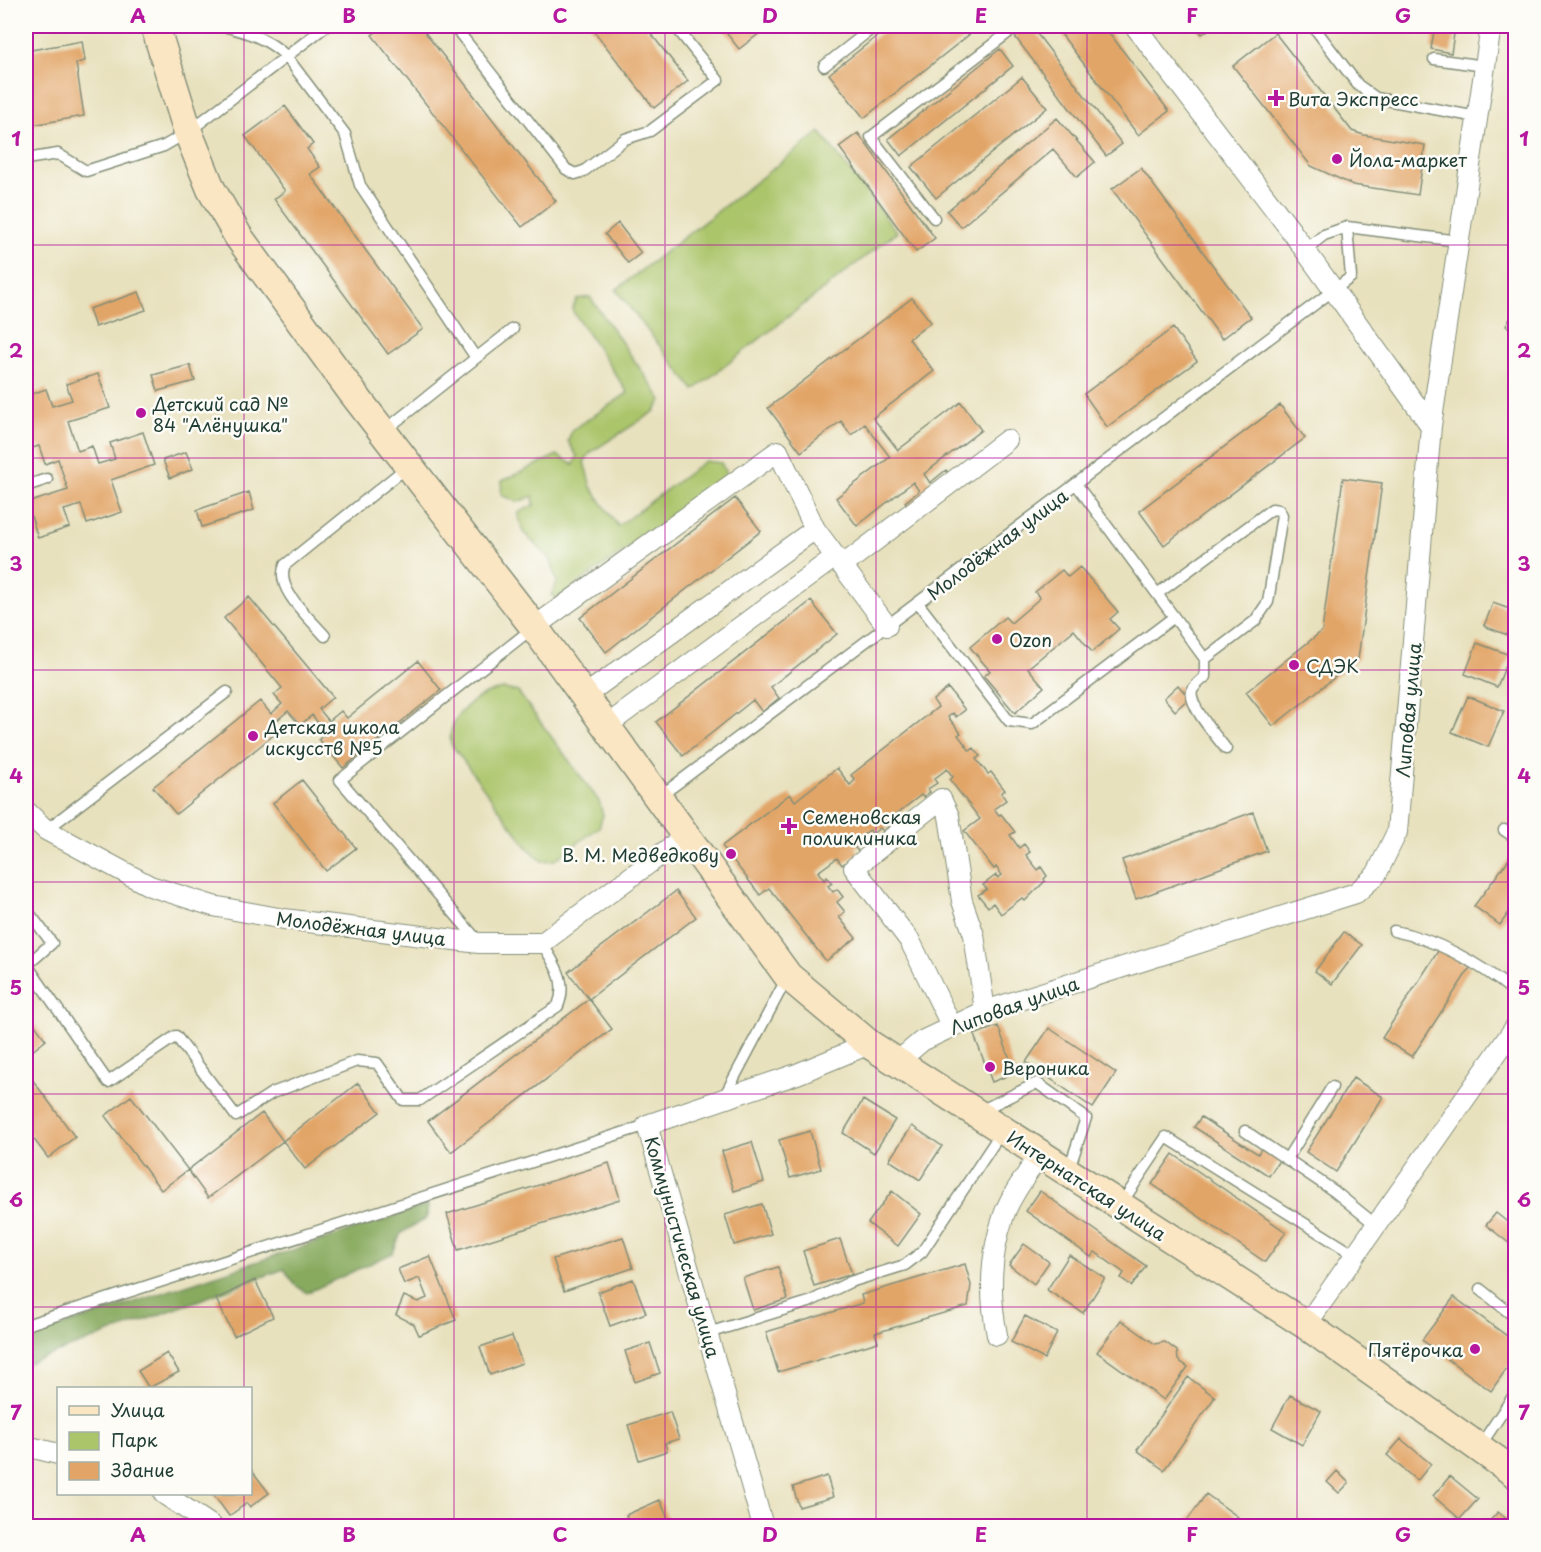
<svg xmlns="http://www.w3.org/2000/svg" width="1541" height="1552" font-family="'Playpen Sans',sans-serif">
<rect width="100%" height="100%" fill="#fdfcf7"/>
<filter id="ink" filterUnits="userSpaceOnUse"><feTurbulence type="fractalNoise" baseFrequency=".0167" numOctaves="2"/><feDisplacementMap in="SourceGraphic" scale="12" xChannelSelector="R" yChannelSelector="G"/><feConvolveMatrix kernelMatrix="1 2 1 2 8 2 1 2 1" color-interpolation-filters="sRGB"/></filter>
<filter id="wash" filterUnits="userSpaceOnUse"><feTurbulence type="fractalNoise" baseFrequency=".008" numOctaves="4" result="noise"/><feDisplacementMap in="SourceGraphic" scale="24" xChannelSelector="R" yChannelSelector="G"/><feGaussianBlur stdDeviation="1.35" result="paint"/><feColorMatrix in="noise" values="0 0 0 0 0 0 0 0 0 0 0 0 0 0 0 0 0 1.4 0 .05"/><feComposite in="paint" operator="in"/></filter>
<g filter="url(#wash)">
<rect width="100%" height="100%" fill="#e8e1be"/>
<path fill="#abc56b" stroke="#658150" stroke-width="1.5" d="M820,132L897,232L694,390L616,290Z
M590,297L662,400L655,411L591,452L584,462L591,487L618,526L705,461L721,463L728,477L558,598L551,595L557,583L551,560L523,532L518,513L534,505L533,496L518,502L501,495L502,481L557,455L574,465L577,456L568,441L572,430L628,393L572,310L577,299Z
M504,689L518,692L599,801L603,815L599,827L555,860L542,861L528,848L451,744C446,716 479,691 504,689Z"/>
<path fill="#88aa5f" stroke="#54744a" stroke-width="1.5" d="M428,1205L427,1218L401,1233L393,1253L307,1293L295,1285L284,1269L26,1364V1338Z"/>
<g id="blocks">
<path fill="#e2a567" d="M384,26H420L556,201L522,227L372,35Z
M590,26H645L688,81L654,108Z
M721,26H769L739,49Z
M890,26H980L864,118L829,74Z
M1022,26H1031L1122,144L1106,156L1012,33Z
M1055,26H1104L1169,111L1138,135Z
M1195,26H1214L1202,34Z
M1434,31L1454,34L1451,53L1431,49Z
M1275,33L1352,131L1364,135L1425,145L1418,195L1353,185L1311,166L1233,66Z
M82,41L85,61L76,63L84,116L26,126V51Z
M1000,49L1013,66L901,156L888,139Z
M1022,77L1047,108L936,198L911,167Z
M285,106L313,144L307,149L320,167L310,174L423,329L388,354L274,199L285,191L245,136Z
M1057,118L1095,162L1077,177L1053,149L961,227L947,211Z
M858,133L935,238L916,252L839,147Z
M1141,168L1251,317L1222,339L1112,189Z
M618,223L641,253L628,263L605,234Z
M139,292L146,310L95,327L89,309Z
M912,298L931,322L909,339L934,371L873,418L898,450L961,402L981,430L924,474L930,483L946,470L952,478L910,510L905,502L919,491L913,482L857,526L836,498L890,457L865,424L851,435L841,421L801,452L768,408Z
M1515,309V331L1506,326Z
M1173,328L1197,361L1107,427L1084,394Z
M190,365L195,381L158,391L153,375Z
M98,374L110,408L68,421L78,451L92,446L98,464L115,459L110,443L143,432L154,465L111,480L122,512L87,524L81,505L64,510L70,527L38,538L27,503L68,490L58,459L45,464L39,446L26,450V396L46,389L52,406L72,400L66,384Z
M1280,405L1305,438L1164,545L1139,511Z
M186,452L193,469L170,478L163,460Z
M1343,478L1382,483L1358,659L1273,726L1246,692L1322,631Z
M249,492L254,510L202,527L197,510Z
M735,498L761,531L606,652L580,618Z
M1080,567L1118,612L1110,619L1119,629L1092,652L1074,630L1028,668L1044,687L1015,713L984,676L990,671L970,647L1005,617L1011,623L1040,598L1035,592L1062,570L1068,577Z
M249,597L333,697L319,709L329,721L341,711L347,718L418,661L441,690L343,768L319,739L326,733L312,715L300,725L288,711L269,727L275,734L176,814L153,787L260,701L271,714L282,704L274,695L282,688L224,618Z
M811,601L837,634L771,687L779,698L762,712L753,700L683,756L656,722Z
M1493,603L1515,611V638L1484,626Z
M1477,643L1510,655L1497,687L1465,674Z
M1178,685L1189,698L1175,711L1164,698Z
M948,688L965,710L956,717L953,713L948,717L961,733L958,735L970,751L974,748L980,756L976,759L988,774L991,772L1005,790L1001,793L1006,800L994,809L999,815L1001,814L1015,832L1010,835L1019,848L1024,844L1030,852L1026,855L1038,870L1041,867L1047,876L1044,879L1045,881L1025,901L1022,898L1001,914L993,903L988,907L978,895L987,889L983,885L996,875L998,878L1002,875L996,867L994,869L964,831L980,819L950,780L953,777L947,769L934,779L937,783L928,789L930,792L923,797L921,795L894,816L897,820L883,831L880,828L872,834L870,830L859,838L862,842L855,848L859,852L842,865L837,858L818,872L824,880L827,877L832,883L828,886L833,892L837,889L843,897L837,902L845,912L839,917L856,938L826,961L769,888L760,895L722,846L790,794L795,801L837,768L850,785L855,780L851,775L938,707L933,700Z
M1468,696L1504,711L1488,747L1452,732Z
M302,780L356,848L326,871L273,803Z
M1253,812L1267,851L1136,899L1122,860Z
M1515,851V904L1500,925L1474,906Z
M676,891L696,917L589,999L568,972Z
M1344,932L1362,945L1332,984L1315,971Z
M1440,948L1470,968L1412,1057L1382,1038Z
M589,999L612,1029L451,1152L428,1121Z
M26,1013L46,1040L26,1056Z
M998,1026L1015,1073L992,1082L974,1035Z
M1049,1028L1116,1073L1093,1108L1026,1062Z
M26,1071L75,1137L48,1158L26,1129Z
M1353,1078L1383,1097L1336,1172L1306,1152Z
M358,1083L380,1112L305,1169L283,1141Z
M131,1096L188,1170L161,1190L105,1116Z
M863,1100L895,1120L874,1153L843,1133Z
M262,1113L283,1141L208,1198L188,1170Z
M1201,1117L1258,1154L1262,1147L1280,1159L1269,1176L1194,1127Z
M912,1126L942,1146L920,1180L889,1160Z
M810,1131L821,1169L790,1178L779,1140Z
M752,1142L764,1182L734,1191L722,1151Z
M1173,1154L1286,1232L1265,1262L1152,1184Z
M609,1163L620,1199L458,1250L447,1214Z
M892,1191L921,1214L898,1246L868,1223Z
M1040,1191L1146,1266L1132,1286L1121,1278L1124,1273L1095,1252L1091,1257L1026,1211Z
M762,1204L771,1234L734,1245L725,1215Z
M1496,1213L1515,1228V1248L1486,1225Z
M623,1237L633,1268L564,1291L553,1259Z
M840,1239L852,1274L814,1286L803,1251Z
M1024,1244L1049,1262L1034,1284L1009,1265Z
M1069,1255L1105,1278L1083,1313L1047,1290Z
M430,1256L456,1320L419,1335L414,1324L396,1315L404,1296L418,1302L427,1298L419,1278L404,1284L398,1269Z
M965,1264L971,1285L968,1306L875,1333L878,1342L778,1372L766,1332L863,1303L861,1295Z
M778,1267L788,1299L753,1310L743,1278Z
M633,1279L646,1313L610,1326L598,1292Z
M255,1280L273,1317L234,1336L216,1299Z
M1454,1297L1515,1342V1357L1491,1391L1422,1340Z
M1025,1316L1057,1333L1044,1359L1011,1342Z
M1121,1320L1155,1344L1165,1342L1177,1351L1178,1360L1188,1367L1164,1400L1097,1352Z
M512,1336L522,1363L490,1375L480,1347Z
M650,1343L660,1373L635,1382L625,1351Z
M167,1353L179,1372L149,1388L138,1371Z
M1188,1377L1215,1397L1164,1470L1137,1450Z
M1290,1395L1321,1411L1302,1445L1272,1428Z
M670,1412L679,1439L665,1443L667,1451L639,1460L628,1425Z
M1401,1439L1431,1464L1417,1481L1387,1455Z
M250,1468L269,1493L250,1507L247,1503L229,1516L213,1494H250Z
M1337,1471L1349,1483L1339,1493L1327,1482Z
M827,1476L833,1497L799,1507L793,1487Z
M1450,1476L1478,1499L1460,1519L1433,1496Z
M1206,1494L1238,1517L1231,1526L1184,1525Z
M660,1500L671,1526H631L626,1515Z
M1498,1512L1515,1526H1485Z"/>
</g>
</g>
<g filter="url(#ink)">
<use href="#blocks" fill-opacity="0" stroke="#848f79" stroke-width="1.5"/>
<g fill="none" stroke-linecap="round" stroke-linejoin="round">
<defs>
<path id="lane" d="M223,26C247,32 267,38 286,56L345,134L360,185L476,358L384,431
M454,26L566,169L575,174L584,171L625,139L650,131L718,80L675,26
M1313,26L1358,85L1376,98L1477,117
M1434,59L1485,66
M824,66L875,26
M26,159L58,154L86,171L164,146L188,132L326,26
M934,218L871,137L1017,26
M1305,250L1324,235L1347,227L1459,241
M476,358L513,329
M1076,484L1205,659V677C1200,681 1194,686 1192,691C1188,705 1217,737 1226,749
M26,486L47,479
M1157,594L1272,509L1279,510L1282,515L1268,602L1255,621L1205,659
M918,603L1009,721L1032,724L1174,617
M325,636C310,618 274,589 285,565L407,467
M659,797L1351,277L1347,227
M46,830L227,692
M1504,830L1516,838
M26,909L52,943L27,965L108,1082L176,1036L236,1116L272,1093L357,1061L377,1063L403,1100H420L558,1006C568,981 555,965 542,943
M1394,931C1439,940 1480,964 1516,993
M478,941L340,780L534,627
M724,1097L788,976
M978,1112L1037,1083L1086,1118L1069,1169
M1245,1131L1334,1191L1376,1225
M1287,1159L1332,1087
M1121,1204L1166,1137L1355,1255
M1480,1289L1516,1318
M26,1325L647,1125
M708,1333L809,1302L850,1282L905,1265L922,1252L1002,1131
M1480,1446L1516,1392"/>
<path id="street" d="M1135,26L1289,228L1431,426
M815,529L887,626
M842,566L1007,440
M534,627L778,451L815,529L584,696
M606,726L835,557
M26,811L46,830L150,886L213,906L284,919L479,943H542L687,835
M951,1025L910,941L854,868L941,799L949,816L962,901L974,935L985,1011
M897,1062L922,1041L985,1011L1356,893L1376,875L1397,832L1431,426L1491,26
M1306,1325L1516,1026
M997,1335C989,1295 990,1254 1004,1215C1011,1194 1028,1174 1039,1155
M26,1446L58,1454
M164,1494L212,1526
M763,1526L647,1125L797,1074L869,1044"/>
<path id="secondary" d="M155,26L188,132L211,189L238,236L352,392L534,627L788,976L869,1044L1306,1325L1516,1474"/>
</defs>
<use href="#lane" stroke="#848f79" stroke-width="13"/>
<use href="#street" stroke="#848f79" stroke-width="22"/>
<use href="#secondary" stroke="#848f79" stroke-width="31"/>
<use href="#lane" stroke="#fff" stroke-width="10"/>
<use href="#street" stroke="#fff" stroke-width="20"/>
<use href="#secondary" stroke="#fbe6c4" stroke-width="28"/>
</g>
</g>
<path fill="none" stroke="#b5179e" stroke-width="1.5" stroke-opacity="0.55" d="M244,26V1388M454,26V1526M665,26V1526M876,26V1526M1087,26V1526M1297,26V1526M26,245H1516M26,458H1516M26,670H1516M26,882H1516M26,1094H1516M26,1307H1516M244,1494V1526"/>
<g fill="#b5179e" stroke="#fdfcf7" stroke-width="2">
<path d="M1273 89h6v6h6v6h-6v6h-6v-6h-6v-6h6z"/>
<circle cx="1337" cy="159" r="6"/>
<circle cx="141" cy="413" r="6"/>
<circle cx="997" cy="639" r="6"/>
<circle cx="1294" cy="665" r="6"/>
<circle cx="253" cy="736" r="6"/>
<path d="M786 817h6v6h6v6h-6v6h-6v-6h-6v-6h6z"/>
<circle cx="731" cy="854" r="6"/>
<circle cx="990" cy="1067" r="6"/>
<circle cx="1475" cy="1349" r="6"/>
</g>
<g text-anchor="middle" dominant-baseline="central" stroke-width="5" stroke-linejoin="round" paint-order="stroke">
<g font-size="18" fill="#1f3d34" stroke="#fdfcf7" text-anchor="start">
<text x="1288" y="98">Вита Экспресс</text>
<text x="1349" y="159">Йола-маркет</text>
<text x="153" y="403">Детский сад №<tspan x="153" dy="21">84 "Алёнушка"</tspan></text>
<text x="1009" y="639">Ozon</text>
<text x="1306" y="665">СДЭК</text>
<text x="265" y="726">Детская школа<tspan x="265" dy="21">искусств №5</tspan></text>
<text x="802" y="816">Семеновская<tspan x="802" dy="21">поликлиника</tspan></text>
<text x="719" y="854" text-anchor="end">В. М. Медведкову</text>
<text x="1002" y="1067">Вероника</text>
<text x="1463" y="1349" text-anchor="end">Пятёрочка</text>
</g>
<g font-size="18" fill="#1f3d34" stroke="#fdfcf7">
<text transform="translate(997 544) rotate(-37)">Молодёжная улица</text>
<text transform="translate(1408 710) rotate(-85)">Липовая улица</text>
<text transform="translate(361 928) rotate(7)">Молодёжная улица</text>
<text transform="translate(1014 1005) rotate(-20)">Липовая улица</text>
<text transform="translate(1087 1185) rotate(33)">Интернатская улица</text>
<text transform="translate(683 1247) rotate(74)">Коммунистическая улица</text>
</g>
</g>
<rect width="1541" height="1552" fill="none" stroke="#fdfcf7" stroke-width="66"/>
<rect x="57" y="1387" width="195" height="108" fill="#fdfcf7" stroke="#a4b0a9" stroke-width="1.5"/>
<rect x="69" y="1406" width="30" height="9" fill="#fbe6c4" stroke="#a4b0a9" stroke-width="1.5"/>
<text x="111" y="1417" font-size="18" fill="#1f3d34">Улица</text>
<rect x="69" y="1432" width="30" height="18" fill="#abc56b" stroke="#a4b0a9" stroke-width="1.5"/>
<text x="111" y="1447" font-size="18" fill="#1f3d34">Парк</text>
<rect x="69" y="1462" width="30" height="18" fill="#e2a567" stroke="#a4b0a9" stroke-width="1.5"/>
<text x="111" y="1477" font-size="18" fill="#1f3d34">Здание</text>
<rect x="33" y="33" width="1475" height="1486" fill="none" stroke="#b5179e" stroke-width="2"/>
<g font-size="20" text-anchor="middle" font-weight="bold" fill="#b5179e">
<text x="138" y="23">A</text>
<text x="349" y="23">B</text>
<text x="560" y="23">C</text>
<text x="770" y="23">D</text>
<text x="981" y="23">E</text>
<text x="1192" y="23">F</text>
<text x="1403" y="23">G</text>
<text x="16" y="146">1</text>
<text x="1524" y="146">1</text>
<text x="16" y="358">2</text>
<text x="1524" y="358">2</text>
<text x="16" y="571">3</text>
<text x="1524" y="571">3</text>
<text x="16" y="783">4</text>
<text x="1524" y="783">4</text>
<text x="16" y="995">5</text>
<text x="1524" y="995">5</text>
<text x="16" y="1207">6</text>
<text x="1524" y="1207">6</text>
<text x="16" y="1420">7</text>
<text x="1524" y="1420">7</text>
<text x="138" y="1542">A</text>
<text x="349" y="1542">B</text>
<text x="560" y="1542">C</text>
<text x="770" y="1542">D</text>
<text x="981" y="1542">E</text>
<text x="1192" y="1542">F</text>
<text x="1403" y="1542">G</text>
</g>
</svg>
